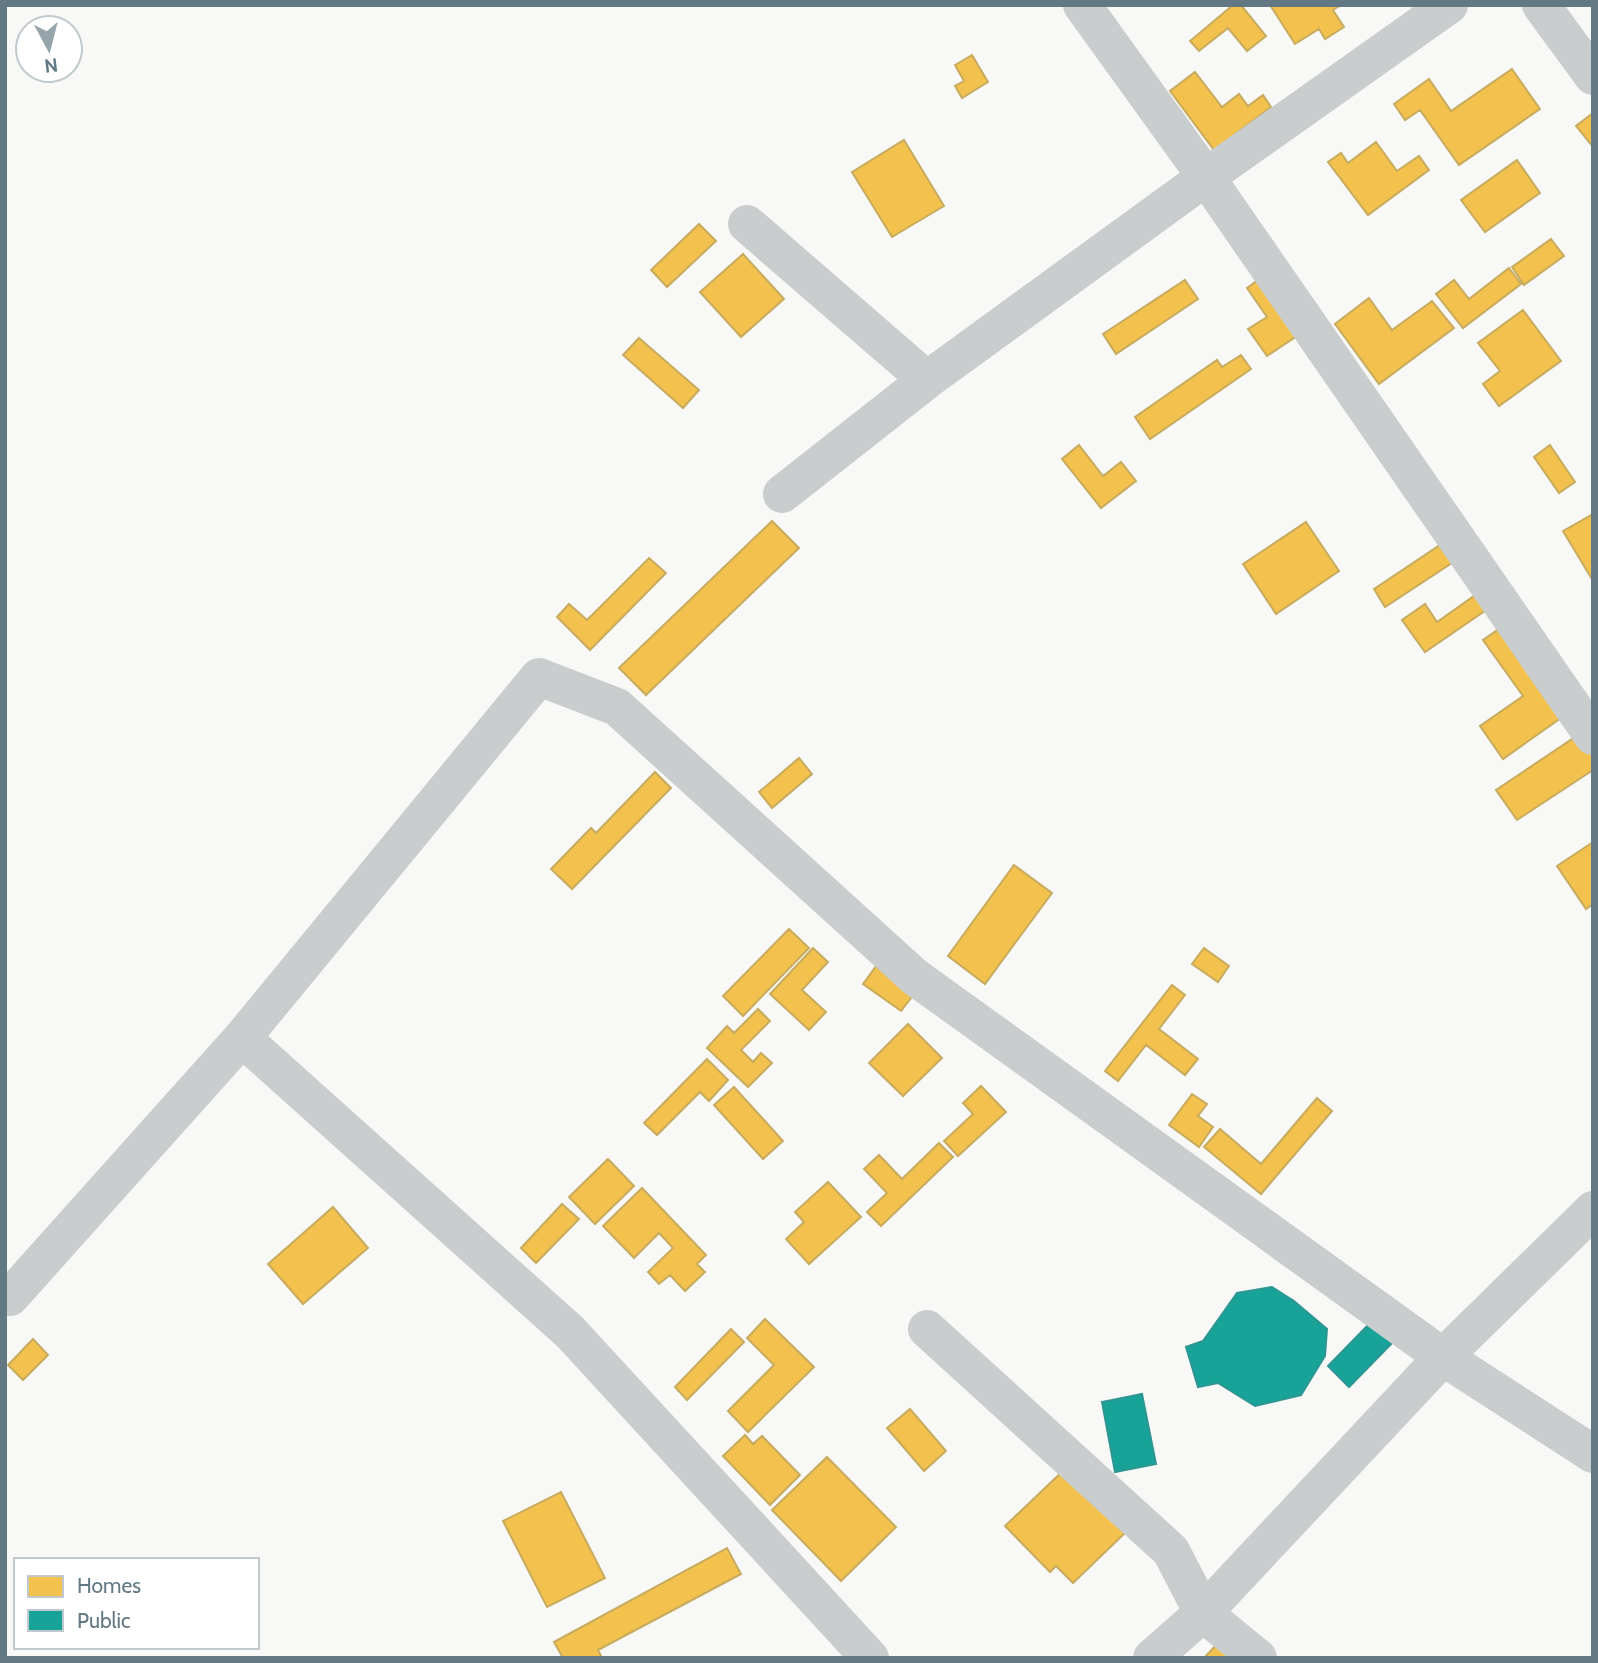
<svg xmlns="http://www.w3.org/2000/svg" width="1598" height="1663" font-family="Cabin,sans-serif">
<rect width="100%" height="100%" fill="#f8f8f7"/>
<path fill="#f2c14e" stroke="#c7ab5e" stroke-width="2" d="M1233,5H1241L1266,36L1247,51L1228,28L1199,51L1190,41Z
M1270,5H1341L1333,10L1344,27L1325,39L1319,29L1295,44Z
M972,55L988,82L962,98L955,86L964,81L955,65Z
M1512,69L1540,109L1459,165L1420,110L1405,120L1394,104L1429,79L1451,111Z
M1195,72L1222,107L1239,94L1248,106L1263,95L1271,107L1214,150L1170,91Z
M1593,113V147L1576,126Z
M904,140L944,206L892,237L852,172Z
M1376,142L1397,171L1419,156L1429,170L1368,215L1328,162L1341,153L1348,163Z
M1517,160L1540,193L1485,232L1461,200Z
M699,224L716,241L667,287L651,270Z
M1551,239L1564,256L1524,285L1512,267Z
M743,254L784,299L741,337L700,292Z
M1509,268L1521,284L1463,328L1436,294L1454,280L1469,299Z
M1265,275L1303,332L1267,356L1248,329L1267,317L1247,288Z
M1185,280L1198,299L1116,354L1103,334Z
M1369,298L1392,330L1432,301L1454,328L1379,384L1335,324Z
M1523,310L1561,361L1499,406L1483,384L1500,371L1478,343Z
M639,338L699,390L683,408L623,355Z
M1241,355L1251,369L1150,439L1135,417L1217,360L1222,367Z
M1079,445L1103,476L1121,462L1136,481L1101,508L1062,459Z
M1550,445L1575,482L1559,493L1534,457Z
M1593,514V581L1563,531Z
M772,521L799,548L646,695L619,668Z
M1306,522L1339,571L1276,614L1243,564Z
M1446,541L1458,559L1385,607L1374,589Z
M649,558L666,573L590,650L557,617L569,604L587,620Z
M1481,591L1492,606L1425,652L1402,620L1425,604L1437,622Z
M1506,624L1568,713L1503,759L1480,726L1523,696L1483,640Z
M1578,735L1593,757V770L1517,820L1496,790Z
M799,758L812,774L772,808L759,792Z
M655,772L671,788L572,889L551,869L591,828L596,833Z
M1593,842V904L1586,909L1557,866Z
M1014,865L1052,893L985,984L948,956Z
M789,929L809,948L743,1016L723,996Z
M813,948L828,962L802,990L826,1012L809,1030L770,994Z
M1204,948L1229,966L1218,982L1192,964Z
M877,965L915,993L901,1011L863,984Z
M1172,985L1185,995L1159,1029L1198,1059L1185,1075L1146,1045L1118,1081L1105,1071Z
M758,1009L770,1021L741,1050L753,1062L761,1053L772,1063L748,1087L707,1048L727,1026L734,1033Z
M908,1024L942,1058L903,1096L869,1063Z
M707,1059L728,1080L709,1101L700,1092L657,1135L644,1123Z
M981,1086L1006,1112L958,1156L944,1141L973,1114L963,1103Z
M734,1087L783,1141L763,1159L714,1105Z
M1192,1094L1207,1104L1198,1116L1213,1127L1199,1147L1169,1125Z
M1317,1098L1332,1111L1261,1194L1204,1147L1220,1129L1261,1164Z
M939,1143L953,1157L881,1226L867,1212L887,1193L864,1169L879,1155L902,1179Z
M608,1159L634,1186L595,1224L569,1197Z
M828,1182L861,1217L809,1264L786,1239L804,1222L795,1212Z
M642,1188L706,1255L697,1264L705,1272L685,1291L670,1275L659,1284L648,1272L673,1248L659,1233L634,1258L603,1226Z
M562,1204L579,1219L536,1263L521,1248Z
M333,1207L368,1248L303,1304L268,1264Z
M765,1319L814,1367L748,1432L728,1411L774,1365L747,1338Z
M731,1329L744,1342L687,1400L675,1387Z
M33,1339L48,1355L23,1380L8,1365Z
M910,1409L946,1451L924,1471L887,1428Z
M745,1435L753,1444L762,1436L800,1475L770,1505L723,1456Z
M827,1457L896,1527L841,1581L772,1510Z
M1066,1468L1126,1532L1073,1583L1056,1566L1050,1572L1005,1526Z
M561,1492L605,1578L547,1607L503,1521Z
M727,1548L741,1574L598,1650L602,1658H563L554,1642Z
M1218,1643L1234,1658H1204Z"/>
<path fill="#17a398" stroke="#2e9692" stroke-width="2" d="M1272,1287L1294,1301L1327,1329L1325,1356L1301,1395L1255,1406L1218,1383L1198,1387L1186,1347L1203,1341L1237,1293Z
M1376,1317L1398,1337L1349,1387L1328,1366Z
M1142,1394L1156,1464L1115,1472L1102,1402Z"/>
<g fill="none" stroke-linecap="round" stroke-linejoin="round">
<path stroke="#cacdcd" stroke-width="38" d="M1082,5L1206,177L1593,736
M1541,5L1593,76
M747,224L927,380
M782,494L927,380L1206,177L1449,5
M242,1038L570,1332L870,1658
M10,1297L242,1038L539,677L617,707L915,977L1443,1357L1593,1454
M927,1329L1171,1551L1203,1613L1258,1658
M1152,1658L1203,1613L1443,1357L1593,1210"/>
</g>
<rect width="1598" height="1663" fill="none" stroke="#627984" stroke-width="14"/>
<rect x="14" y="1558" width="245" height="91" fill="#ffffff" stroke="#c0c9ce" stroke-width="2"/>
<rect x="28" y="1576" width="35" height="21" fill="#f2c14e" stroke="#c0c9ce" stroke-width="2"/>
<text x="77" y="1593" font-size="21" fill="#627984">Homes</text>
<rect x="28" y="1610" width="35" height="21" fill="#17a398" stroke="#c0c9ce" stroke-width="2"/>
<text x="77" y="1628" font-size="21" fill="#627984">Public</text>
<g transform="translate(49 49) rotate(173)"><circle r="33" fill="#ffffff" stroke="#c0c9ce" stroke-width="2"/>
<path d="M0-5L12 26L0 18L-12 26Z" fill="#96a5ac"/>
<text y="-10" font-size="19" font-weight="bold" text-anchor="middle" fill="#627984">N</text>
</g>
</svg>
